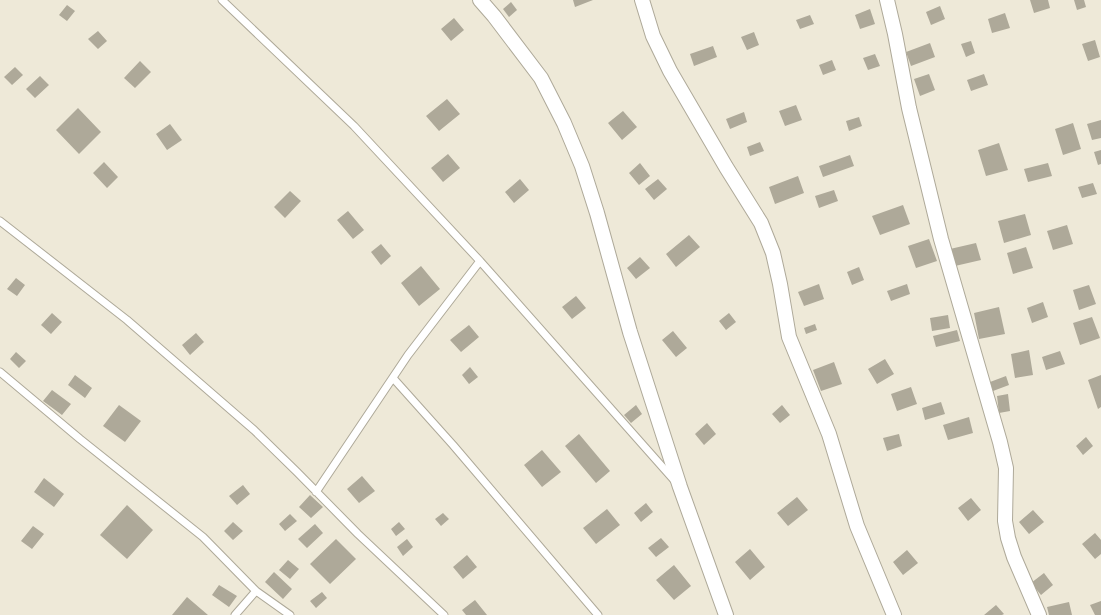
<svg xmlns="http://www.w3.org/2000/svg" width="1101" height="615" font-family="'PT Sans',sans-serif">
<rect width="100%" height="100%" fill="#eee9d8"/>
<path fill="#aea999" d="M573,0H593L575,7Z
M1030,0H1048L1050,8L1034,13Z
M1074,0H1084L1086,7L1077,10Z
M511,2L517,10L509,17L503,9Z
M67,5L75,11L67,21L59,15Z
M940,6L945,19L931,25L926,12Z
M870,9L875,24L860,29L855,15Z
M1005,13L1010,28L992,33L988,19Z
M810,15L814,24L800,29L796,20Z
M454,18L464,30L451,41L441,29Z
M98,31L107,41L98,49L88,39Z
M754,32L759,45L747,50L741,37Z
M1095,40L1100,57L1088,61L1082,44Z
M971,41L975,53L966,57L961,44Z
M930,43L935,57L911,66L906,52Z
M713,46L717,57L694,66L690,54Z
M875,54L880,66L868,70L863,58Z
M832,60L836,70L823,75L819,65Z
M140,61L151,72L135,88L124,78Z
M15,67L23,75L12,85L4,77Z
M929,74L935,90L920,96L914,79Z
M984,74L988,85L971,91L967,80Z
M40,76L49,85L35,98L26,89Z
M447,99L460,114L439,131L426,116Z
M796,105L802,120L785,126L779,111Z
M78,108L101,132L79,154L56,130Z
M623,111L637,127L622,140L608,123Z
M744,112L747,122L730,129L726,119Z
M859,117L862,126L849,131L846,121Z
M1101,120V138L1092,140L1087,124Z
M1073,123L1081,149L1063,155L1055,129Z
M170,124L182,140L167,150L156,134Z
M760,142L764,151L750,156L747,147Z
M999,143L1008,170L986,176L978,150Z
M1101,150V164L1098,165L1094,152Z
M448,154L460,168L443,182L431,168Z
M850,155L854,166L823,177L819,166Z
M104,162L118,177L107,188L93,173Z
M640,163L650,176L639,185L629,173Z
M1048,163L1052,176L1028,182L1024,169Z
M798,176L804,193L775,204L769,187Z
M520,179L529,190L514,203L505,192Z
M658,179L667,189L654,200L645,189Z
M1093,183L1097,194L1082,198L1078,187Z
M834,190L838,201L819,208L815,196Z
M290,191L301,201L285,218L274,207Z
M903,205L910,224L880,235L872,216Z
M348,211L364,230L353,239L337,220Z
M1025,214L1031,235L1004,243L998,221Z
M1067,225L1073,244L1053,250L1047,231Z
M689,235L700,247L676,267L666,254Z
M929,239L937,261L916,268L908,246Z
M976,243L981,260L955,266L950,249Z
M381,244L391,256L381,265L371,252Z
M1026,247L1033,268L1013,274L1007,253Z
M640,257L650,268L636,279L627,268Z
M421,266L440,289L419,306L401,283Z
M859,267L864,280L852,285L847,272Z
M16,278L25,285L17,296L7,289Z
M819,284L824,299L804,306L798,292Z
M907,284L910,294L891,301L887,291Z
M1089,285L1096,304L1079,310L1073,290Z
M576,296L586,308L572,319L562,307Z
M1043,302L1048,317L1032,323L1027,308Z
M999,307L1005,334L979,339L974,313Z
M52,313L62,322L51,334L41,325Z
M729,313L736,322L726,330L719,321Z
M948,315L950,328L932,331L930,318Z
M1092,317L1100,338L1080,345L1073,323Z
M815,324L817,330L806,334L804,328Z
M469,325L479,337L461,352L450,340Z
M957,330L960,341L936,347L933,336Z
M673,331L687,348L676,357L662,340Z
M196,333L204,342L190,355L182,345Z
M1029,350L1033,375L1015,378L1011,354Z
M1060,351L1065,364L1046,370L1042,357Z
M16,352L26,361L19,368L10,359Z
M885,359L894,374L877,384L868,369Z
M834,362L842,384L821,391L813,370Z
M470,367L478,377L469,384L462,375Z
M75,375L92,388L85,398L68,385Z
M1101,375V407L1098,409L1088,380Z
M1006,376L1009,385L993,391L990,382Z
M911,387L917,404L897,411L891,394Z
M52,390L71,404L62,415L43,401Z
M1008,394L1010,411L999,413L997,396Z
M941,402L945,414L925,420L922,408Z
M119,405L141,421L125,442L103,426Z
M636,405L642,414L631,423L624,415Z
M782,405L790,415L780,423L772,414Z
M969,417L973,433L948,440L943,425Z
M707,423L716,434L704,445L695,434Z
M579,434L610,471L596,483L565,446Z
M899,434L902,446L887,451L883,438Z
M1086,437L1093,446L1083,455L1076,446Z
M542,450L561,472L542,487L524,465Z
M362,476L375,491L359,503L347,489Z
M44,478L64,494L54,507L34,492Z
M243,485L250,494L237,505L229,496Z
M310,495L323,507L311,518L299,507Z
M797,497L808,510L788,526L777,513Z
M971,498L981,510L968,521L958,508Z
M646,503L653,512L641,522L634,513Z
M127,505L153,530L127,559L100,535Z
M607,509L620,525L596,544L583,528Z
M1033,510L1044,522L1029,534L1019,522Z
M443,513L449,519L441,526L435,519Z
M290,514L297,521L285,531L279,524Z
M233,522L243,531L233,540L224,531Z
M399,522L405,529L396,536L391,529Z
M315,524L323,533L307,548L298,539Z
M33,526L44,534L32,549L21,541Z
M1095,533L1101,540V554L1095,559L1082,544Z
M661,538L669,547L656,557L648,548Z
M336,539L356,559L330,584L310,564Z
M407,539L413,547L403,556L397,547Z
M750,549L765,567L750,580L735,562Z
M907,550L918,563L903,575L893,562Z
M467,555L477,567L463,579L453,567Z
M288,560L299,569L290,579L279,570Z
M674,565L691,586L674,600L656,580Z
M274,572L292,589L283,599L265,582Z
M1044,573L1053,585L1041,595L1031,583Z
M219,585L237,596L229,607L212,595Z
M322,592L327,598L316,608L310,601Z
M187,597L208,615H172Z
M475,600L487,615H466L462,610Z
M1101,601V615H1095L1090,605Z
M1069,602L1072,615H1049L1047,607Z
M996,605L1004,614L1002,615H984Z"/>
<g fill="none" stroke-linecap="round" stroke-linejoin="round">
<defs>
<path id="service" d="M222,0L354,126L480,261L674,480
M0,221L127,320L254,430L297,472L358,534L444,615
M0,372L80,439L203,537L256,591L290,615
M393,378L453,445L598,615
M316,492L408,355L480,261
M235,615L256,591"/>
<path id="minor" d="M480,0L494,16L541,78L564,123L582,166L597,213L630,332L680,487L726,615
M642,0L653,36L670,71L726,167L761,223L773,253L780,284L789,337L829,434L857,526L894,615
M887,0L895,34L909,108L941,239L1000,442L1006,468L1005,521L1008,538L1014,557L1039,615"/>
</defs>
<use href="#service" stroke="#aea999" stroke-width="9"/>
<use href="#minor" stroke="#aea999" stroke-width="16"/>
<use href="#service" stroke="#fff" stroke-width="7"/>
<use href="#minor" stroke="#fff" stroke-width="14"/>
</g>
</svg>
